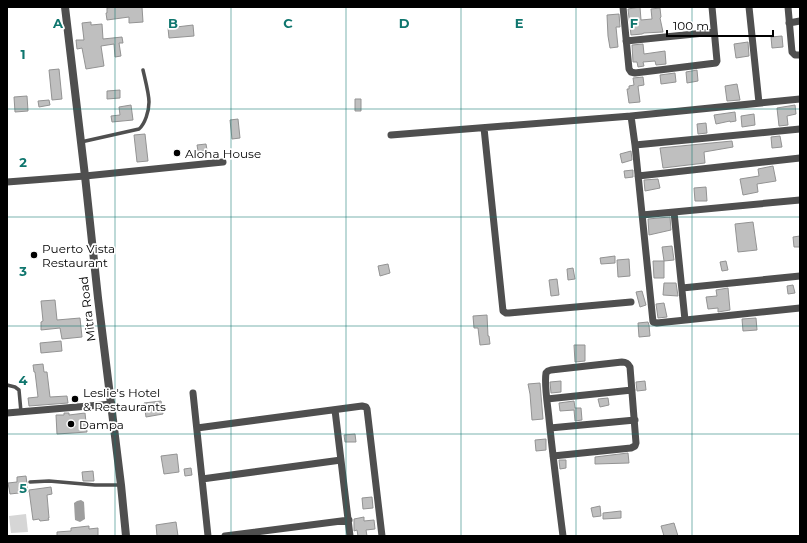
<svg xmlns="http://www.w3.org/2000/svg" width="807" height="543" font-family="Montserrat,sans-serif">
<rect width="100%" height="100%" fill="#fff"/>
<path fill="#d6d6d6" d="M26,514L28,532L11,533L9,516Z"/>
<path fill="#9d9d9d" d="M81,500L84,502L85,519L80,522L75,520L74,503L77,501Z"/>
<path fill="#bfbfbf" stroke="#939393" d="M114,7H142L143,22L129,23V17L107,20L106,13H107V8Z
M640,7L641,20L652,19L651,9L660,8L661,17L660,18L663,32L644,33L642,34L631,35L628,9Z
M619,14L620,27H616L618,47L610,48L608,36L607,15Z
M91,22V25L102,24L103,39L122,37L123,43H119L121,56L115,57L114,44L101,46L104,66L86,69L82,48L77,49L76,40H84L82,23Z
M193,25L194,36L169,38L168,28Z
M782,36L783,47L772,48L771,37Z
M748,42L749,56L736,58L734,44Z
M643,44L644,54L665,51L666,64L656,65L655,61L643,62L644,66L638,67L637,62H633L632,45Z
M59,69L62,99L52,100L49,70Z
M697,70L698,81L687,83L686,72Z
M675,73L676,82L661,84L660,75Z
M643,77L644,85L638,86L640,102L629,103L627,89H629V86L634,85L633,78Z
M737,84L740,100L727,101L725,86Z
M120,90V98L107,99V91Z
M27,96L28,111L15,112L14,97Z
M355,99H361V111H355Z
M49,100L50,105L39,107L38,101Z
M131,105L133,120L112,122L111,116L120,115L119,107Z
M795,105L796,114L787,116L788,125L779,126L777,108Z
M735,112L736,121L730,122V121L716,124L714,115Z
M754,114L755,125L742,127L741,116Z
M238,119L240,138L232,139L230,120Z
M706,123L707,133L698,134L697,124Z
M145,134L148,161L137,162L134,135Z
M780,136L782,147L772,148L771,137Z
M732,141L733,147L704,152L705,163L663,168L660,148Z
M206,144L207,150L198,151L197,145Z
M631,151L632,160L622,163L620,154Z
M773,166L776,181L757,184L758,192L743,195L740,179L759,176L758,169Z
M633,170V177L625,178L624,171Z
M658,179L660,188L645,191L644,180Z
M706,187L707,201H695L694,188Z
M670,217L671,230L649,235L648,219Z
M753,222L757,250L738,252L735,224Z
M800,236V247H794L793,237Z
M672,246L674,260L664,261L662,247Z
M615,256V263L601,264L600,258Z
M629,259L630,276L618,277L617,260Z
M653,261H664V278H654Z
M726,261L728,270L722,271L720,262Z
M388,264L390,273L380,276L378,266Z
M573,268L575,279L568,280L567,269Z
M557,279L559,295L551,296L549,280Z
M664,283H676L678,296L663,295Z
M793,285L795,293L788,294L787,286Z
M728,288L730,310L718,312V308L708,309L706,297L717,296L716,290Z
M642,291L646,305L640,307L636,292Z
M55,300L57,320L80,318L82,337L62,339L60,328L41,330V322L43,321L41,301Z
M664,303L667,317L658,318L656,304Z
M487,315L488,336H489L490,344L480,345L478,328H474L473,316Z
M756,318L757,330L743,331L742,319Z
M648,322L649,325L650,336L639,337L638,323Z
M61,341L62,351L41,353L40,343Z
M574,345H585V361L575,362Z
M43,364L44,372H47L50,397L67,396L68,403L29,406L28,398L38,397L35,372H34L33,365Z
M561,381V392L551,393L550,382Z
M645,381L646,390L637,391L636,382Z
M540,383L543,419L532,420L530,394L528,384Z
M608,398L609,405L600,407L598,399Z
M161,401L163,414L146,417L144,403Z
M574,401L575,408H581L582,420L575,421L574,410L560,411L559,403Z
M64,413H69V415L85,413L87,432L57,434L56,415H64Z
M355,434L356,442H345L344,435Z
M546,439V450L536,451L535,440Z
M628,453L629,463L595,464V457Z
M177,454L179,472L164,474L161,456Z
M559,460H566V468L560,469Z
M191,468L192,475L185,476L184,469Z
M93,471L94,481H83L82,472Z
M26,476L28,492L10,494L8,483L17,482V477Z
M51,487L52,494L47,495L49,518H48L49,520L40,521L39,519L33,520L29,490Z
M372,497L373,508L363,509L362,498Z
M600,506L601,516L593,517L591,508Z
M621,511V518L603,519V513Z
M364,517V521L374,520L375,529L366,530L367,536H358L357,530L354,531V519Z
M176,522L178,536H157L156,525Z
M674,523L678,536H664L661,526Z
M89,526V529L98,528V536H57V532L71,531V528Z"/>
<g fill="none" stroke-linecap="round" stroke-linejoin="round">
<path stroke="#4f4f4f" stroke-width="3.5" d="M81,142L139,129C145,124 149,111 149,102C149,94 145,79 143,70
M7,385L15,387L19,390L21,412
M30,482L49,481L95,485H121"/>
<path stroke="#4f4f4f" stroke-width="7" d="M623,7L629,69L631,72L635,73L716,63L717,61L712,7
M749,7L759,103
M788,7L792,52L795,55H800
M789,23L800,21
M626,41L714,32
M631,116L635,145L653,322L657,323L800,308
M484,128L503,311L506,313H509L631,302
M391,135L631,116L800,99
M635,145L800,129
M638,176L800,158
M7,182L85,176L223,162
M674,212L685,320
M642,215L800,200
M682,288L800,276
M193,393L208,536
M547,399L632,390
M335,410L350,536
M7,413L112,404
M197,428L362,406L366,407L367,409L382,536
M550,428L635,420
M553,456L631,448L635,446L636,443L630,367C628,363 626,362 622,362L551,370L548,371L546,373C544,385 548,407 549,419C553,458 558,497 563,536
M202,479L341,460
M225,536L349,520"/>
<path stroke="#4f4f4f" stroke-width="8" d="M65,7L85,176L98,298L121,485L126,536"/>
</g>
<path fill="none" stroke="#0f766e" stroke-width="1" stroke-opacity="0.55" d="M115,7V536M231,7V536M346,7V536M461,7V536M576,7V536M692,7V536M7,109H800M7,217H800M7,326H800M7,434H800"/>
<g fill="#000" stroke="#fff" stroke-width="1.5">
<circle cx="177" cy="153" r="4"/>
<circle cx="34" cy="255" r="4"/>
<circle cx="75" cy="399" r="4"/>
<circle cx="71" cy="424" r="4"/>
</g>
<g text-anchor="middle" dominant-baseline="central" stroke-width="3.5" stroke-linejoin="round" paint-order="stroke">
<g font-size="12" fill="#000" stroke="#fff" text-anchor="start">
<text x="185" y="153">Aloha House</text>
<text x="42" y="248">Puerto Vista<tspan x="42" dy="14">Restaurant</tspan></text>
<text x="83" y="392">Leslie's Hotel<tspan x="83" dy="14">&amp; Restaurants</tspan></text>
<text x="79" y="424">Dampa</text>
</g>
<g font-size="12" fill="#000" stroke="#fff">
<text transform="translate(87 309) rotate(-97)">Mitra Road</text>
</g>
</g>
<g font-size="13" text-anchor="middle" font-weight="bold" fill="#0f766e" stroke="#fff" stroke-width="3.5" stroke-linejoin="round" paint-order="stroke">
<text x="58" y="28">A</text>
<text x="173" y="28">B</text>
<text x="288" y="28">C</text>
<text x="404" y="28">D</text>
<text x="519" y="28">E</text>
<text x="634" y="28">F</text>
<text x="23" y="59">1</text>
<text x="23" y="167">2</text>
<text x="23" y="276">3</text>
<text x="23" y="385">4</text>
<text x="23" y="493">5</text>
</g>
<rect width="807" height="543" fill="none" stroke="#000000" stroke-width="16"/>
<path d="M667 30v6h106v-6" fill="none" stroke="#000000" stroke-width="2"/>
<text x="673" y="30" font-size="12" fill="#000000" stroke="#ffffff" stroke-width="3" paint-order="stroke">100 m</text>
</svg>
